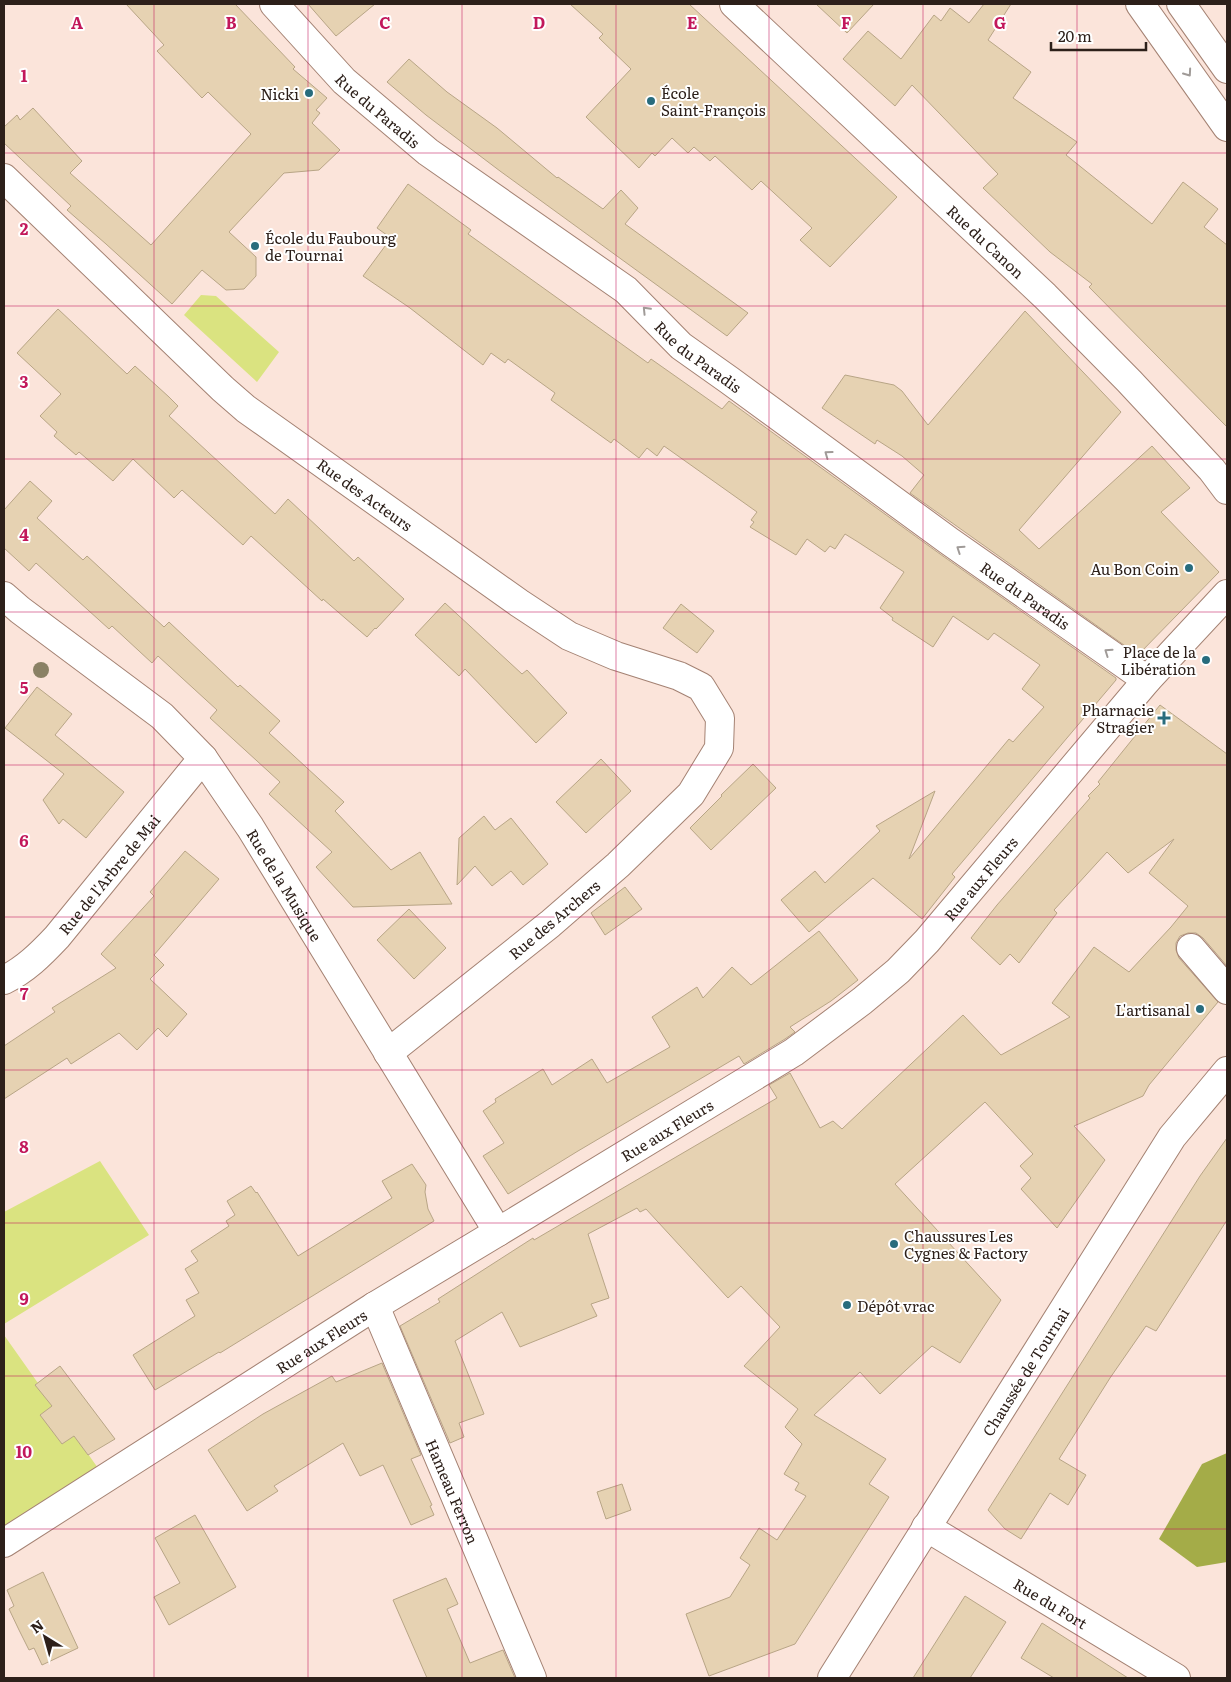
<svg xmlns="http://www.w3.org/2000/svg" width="1231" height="1682" font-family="Literata,serif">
<rect width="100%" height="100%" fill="#fbe4da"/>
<path fill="#dae380" d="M201,295L216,296L279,352L257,382L184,315Z
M100,1161L149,1235L4,1324V1212Z
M4,1335L105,1478L4,1543Z"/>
<path fill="#a4ac48" d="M1227,1453V1562L1197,1567L1159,1539L1202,1464Z"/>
<path fill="#e6d2b2" stroke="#b8a586" d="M126,4H235L295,67L293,69L327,98L316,110L320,113L312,123L340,150L319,170L284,173L229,232L256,257V276L244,289L226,290L202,270L172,304L106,244L67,210L71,206L4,143V127L17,115L20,120L33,108L82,161L70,173L151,245L251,134L208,92L202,98L157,51L164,45Z
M308,4H375L336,36Z
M570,4H689L897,197L830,267L800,240L812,228L761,181L752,190L715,156L710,161L694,147L688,153L672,138L655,156L652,153L639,168L586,117L631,69L599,38L603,34Z
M816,4H874L847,33Z
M984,4H1011L988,40L1031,72L1013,98L1077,142L1066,155L1152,224L1183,182L1218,209L1204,227L1227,245V427L1089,287L1092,284L1050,252L983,188L998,174L912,85L895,106L843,59L868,31L901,59L934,15L941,21L950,8L969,23Z
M409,59L447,92L497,128L557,178L558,177L603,209L621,190L638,208L625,224L748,313L727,336L500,171L426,115L387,82Z
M408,184L471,230L468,234L648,363L651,359L722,409L729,401L940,554L1116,678V680L952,874L955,877L922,919L873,878L809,932L781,900L815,871L825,883L880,831L876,826L935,791L909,859L1009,739L1013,742L1044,707L1022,689L1040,665L994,633L988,640L953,616L933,647L892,620L893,618L880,608L904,572L858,542L845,534L835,549L830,546L825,552L807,539L796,555L750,527L754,522L751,520L757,512L664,446L657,456L647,448L639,458L614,439L611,443L551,400L555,393L508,359L505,363L491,353L483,365L410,308L363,276L391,238L377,228Z
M58,309L127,374L135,366L169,397L178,406L169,416L275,514L288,499L354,561L358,557L404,599L376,629L375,628L367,637L323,599L322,601L251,536L243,545L182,490L174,498L133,459L113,481L79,452L76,455L54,436L57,432L40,416L61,394L17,353Z
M1025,311L1121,412L1019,530L1039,549L1152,446L1190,488L1161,512L1219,572L1138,655L910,493L924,475L902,456L877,440L875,444L822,408L845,375L894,385L902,391L928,425Z
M30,481L52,501L37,518L83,560L87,556L164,627L169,622L238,687L240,685L280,721L269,733L344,802L335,811L391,870L420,852L452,904L353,907L316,867L332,852L269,794L280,782L210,718L217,710L158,656L152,663L112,626L109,629L36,563L29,571L4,548V510Z
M445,603L522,674L527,670L567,713L536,743L465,669L459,676L415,635Z
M681,604L714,631L697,653L663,628Z
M37,687L72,714L55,735L124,792L86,838L63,819L59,824L43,800L64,774L5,728Z
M1160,705L1227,754V966L1203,938L1196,933H1188L1180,936L1176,943V950L1179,958L1218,1002L1149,1085L1143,1096L1074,1126L1105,1160L1057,1228L1021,1189L1031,1178L1020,1166L1033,1154L985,1102L895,1184L1001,1300L960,1363L932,1346L880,1394L860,1372L814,1415L886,1459L869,1484L889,1497L795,1644L709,1676L686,1614L730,1597L750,1565L740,1558L759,1528L777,1540L806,1496L795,1490L799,1483L784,1474L802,1444L785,1427L798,1409L744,1366L780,1327L741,1286L728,1298L646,1209L640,1212L637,1208L588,1234L609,1298L591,1304L597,1316L520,1347L502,1312L455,1341L484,1414L459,1423L464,1437L450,1443L400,1326L440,1302L438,1299L533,1238L534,1240L777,1098L769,1085L790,1073L820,1128L833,1121L842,1129L963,1015L1001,1055L1070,1017L1052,1003L1094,947L1129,972L1171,927L1188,906L1149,873L1174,839L1128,873L1107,852L1054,910L1057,913L1019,963L1010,954L1000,965L971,938L997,905L1090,798L1088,796L1100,784L1098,782Z
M601,759L631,791L586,833L556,802Z
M753,764L776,788L711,850L690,828L722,796L721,795Z
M484,816L495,830L511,818L548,864L523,885L511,871L492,886L475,866L457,885L459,838Z
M185,851L219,879L154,955L164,965L150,979L187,1014L167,1037L158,1028L137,1050L119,1033L71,1064L67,1058L4,1099V1046L55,1012L52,1008L116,968L101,954L154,896L150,892Z
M625,887L642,909L605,935L591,913Z
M409,909L446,948L414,979L377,940Z
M819,931L858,980L831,1001L790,1027L795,1032L785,1039L744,1064L739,1056L578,1151L508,1194L483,1156L504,1143L483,1111L496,1102L495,1099L543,1069L552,1085L592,1059L607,1083L670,1047L652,1017L697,987L703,998L732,967L751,985Z
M1227,1138V1220L1156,1331L1146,1326L1110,1378L1059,1459L1086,1475L1068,1505L1050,1493L1021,1539L1005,1529L988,1510L1200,1176Z
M412,1164L426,1185L425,1192L428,1209L434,1221L220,1353L219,1352L155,1390L133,1355L195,1316L186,1300L199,1293L185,1269L198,1261L191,1251L229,1226L226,1221L235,1215L227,1201L251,1186L256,1193L257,1192L298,1256L392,1198L382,1181Z
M382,1363L421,1455L411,1459L432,1505L430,1506L434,1515L411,1525L383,1465L360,1476L343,1443L274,1486L278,1491L247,1511L208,1450L263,1414L332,1376L336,1382Z
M60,1366L115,1439L88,1455L74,1436L62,1444L40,1415L52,1406L35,1385Z
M622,1484L631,1510L606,1519L597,1492Z
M195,1515L236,1587L169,1625L154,1597L180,1583L155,1538Z
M43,1572L78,1648L42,1665L34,1648L29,1650L19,1630L9,1609L14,1606L7,1590Z
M446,1578L458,1604L447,1609L470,1663L503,1650L515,1678H427L393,1600Z
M965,1596L1006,1622L970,1678H913Z
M1042,1623L1128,1678H1054L1021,1658Z"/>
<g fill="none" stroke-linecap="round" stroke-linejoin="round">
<defs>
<g id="street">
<path id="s1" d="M274,4L344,81L428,152L626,290L681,346L729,380L949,541L1147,680"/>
<path id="s2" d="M734,4L1045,296L1129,381L1212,470L1227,490"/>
<path id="s3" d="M4,178L223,389L246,409L519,603L569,636L616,656L679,676L701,687L720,718L719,748L691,794L618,865L550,924L388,1053"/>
<path id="s4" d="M4,596L20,610L162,716L203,758L250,827L498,1232"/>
<path d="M1191,948L1227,990"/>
<path id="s5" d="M4,980C25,970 41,954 57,937L203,758"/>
<path id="s6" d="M375,1306L532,1678"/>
<path id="s7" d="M926,1527L1176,1678"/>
</g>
<g id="secondary">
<path id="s8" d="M4,1543L375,1306L498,1232L794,1052L862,1001L898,971L927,941L1147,680L1227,594"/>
<path id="s9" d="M832,1678L1172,1137L1227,1071"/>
</g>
<path id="primary" d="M1140,4L1227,127
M1181,4L1227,69"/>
</defs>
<use href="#street" stroke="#a48273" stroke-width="30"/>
<use href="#secondary" stroke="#a48273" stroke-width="30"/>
<use href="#primary" stroke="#a48273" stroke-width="30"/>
<use href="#street" stroke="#fff" stroke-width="28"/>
<use href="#secondary" stroke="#fff" stroke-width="28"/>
<use href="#primary" stroke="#fff" stroke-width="28"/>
</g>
<circle fill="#8a8165" cx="41" cy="670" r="8"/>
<defs><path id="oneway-chevron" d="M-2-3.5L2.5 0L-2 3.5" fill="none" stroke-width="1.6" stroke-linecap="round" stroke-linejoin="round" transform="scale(1.25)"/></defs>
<g stroke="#a09b98">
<use href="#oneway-chevron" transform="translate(1188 73) rotate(55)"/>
<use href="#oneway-chevron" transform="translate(646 310) rotate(-134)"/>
<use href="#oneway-chevron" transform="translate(828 454) rotate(-144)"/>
<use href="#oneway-chevron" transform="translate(960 549) rotate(-146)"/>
<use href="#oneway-chevron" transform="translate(1108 652) rotate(-145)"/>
</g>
<path fill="none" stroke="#c2185b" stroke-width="1" stroke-opacity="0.55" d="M154,4V1678M308,4V1678M462,4V1678M616,4V1678M769,4V1678M923,4V1678M1077,4V1678M4,153H1227M4,306H1227M4,459H1227M4,612H1227M4,765H1227M4,917H1227M4,1070H1227M4,1223H1227M4,1376H1227M4,1529H1227"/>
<g fill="#286c7d" stroke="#fff" stroke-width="2">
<circle cx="309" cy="93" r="5"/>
<circle cx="651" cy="101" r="5"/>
<circle cx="255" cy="246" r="5"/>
<circle cx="1189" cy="568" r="5"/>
<circle cx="1206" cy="660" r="5"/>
<path d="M1161.5 710.5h5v5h5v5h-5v5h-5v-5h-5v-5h5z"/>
<circle cx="1200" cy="1009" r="5"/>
<circle cx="894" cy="1244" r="5"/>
<circle cx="847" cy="1305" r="5"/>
</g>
<g text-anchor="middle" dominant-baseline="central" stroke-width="4" stroke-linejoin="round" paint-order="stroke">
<g font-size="15" fill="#2d201a" stroke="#fff" text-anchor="end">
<text x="661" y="92" text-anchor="start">École<tspan x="661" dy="17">Saint-François</tspan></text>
<text x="299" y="93">Nicki</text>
<text x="265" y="237" text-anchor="start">École du Faubourg<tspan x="265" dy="17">de Tournai</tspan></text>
<text x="1179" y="568">Au Bon Coin</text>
<text x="1196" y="651">Place de la<tspan x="1196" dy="17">Libération</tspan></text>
<text x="1154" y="709">Pharnacie<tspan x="1154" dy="17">Stragier</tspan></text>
<text x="1190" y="1009">L'artisanal</text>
<text x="904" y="1235" text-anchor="start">Chaussures Les<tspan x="904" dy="17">Cygnes &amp; Factory</tspan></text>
<text x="857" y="1305" text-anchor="start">Dépôt vrac</text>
</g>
<g font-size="15" fill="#2d201a" stroke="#fff">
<text stroke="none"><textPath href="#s1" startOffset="149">Rue du Paradis</textPath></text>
<text stroke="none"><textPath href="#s2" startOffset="346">Rue du Canon</textPath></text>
<text stroke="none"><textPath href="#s1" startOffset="554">Rue du Paradis</textPath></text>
<text stroke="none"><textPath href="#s3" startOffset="481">Rue des Acteurs</textPath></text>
<text stroke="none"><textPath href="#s1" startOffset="959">Rue du Paradis</textPath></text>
<text stroke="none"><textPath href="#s5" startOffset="150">Rue de l'Arbre de Mai</textPath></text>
<text stroke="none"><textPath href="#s8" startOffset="1186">Rue aux Fleurs</textPath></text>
<text stroke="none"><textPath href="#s4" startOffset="408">Rue de la Musique</textPath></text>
<text transform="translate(554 919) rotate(-40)">Rue des Archers</text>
<text stroke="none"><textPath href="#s8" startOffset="781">Rue aux Fleurs</textPath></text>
<text stroke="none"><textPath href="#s8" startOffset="376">Rue aux Fleurs</textPath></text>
<text stroke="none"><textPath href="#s9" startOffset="362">Chaussée de Tournai</textPath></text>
<text stroke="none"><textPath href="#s6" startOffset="201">Hameau Ferron</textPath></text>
<text stroke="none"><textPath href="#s7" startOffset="146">Rue du Fort</textPath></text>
</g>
</g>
<g font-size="16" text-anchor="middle" font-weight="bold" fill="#c2185b" stroke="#fff" stroke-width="4" stroke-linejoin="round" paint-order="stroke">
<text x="77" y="29">A</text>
<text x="231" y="29">B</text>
<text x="385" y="29">C</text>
<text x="539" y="29">D</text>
<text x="692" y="29">E</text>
<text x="846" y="29">F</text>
<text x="1000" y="29">G</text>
<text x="24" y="82">1</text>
<text x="24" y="235">2</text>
<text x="24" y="388">3</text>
<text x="24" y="541">4</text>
<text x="24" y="694">5</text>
<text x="24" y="847">6</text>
<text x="24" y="1000">7</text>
<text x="24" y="1153">8</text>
<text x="24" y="1305">9</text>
<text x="24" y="1458">10</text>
</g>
<rect width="1231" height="1682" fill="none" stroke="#2d201a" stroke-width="10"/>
<g transform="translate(45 1637) rotate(323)" stroke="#ffffff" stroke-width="4" paint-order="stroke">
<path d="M0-4L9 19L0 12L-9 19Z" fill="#2d201a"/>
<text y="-8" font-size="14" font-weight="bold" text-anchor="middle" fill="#2d201a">N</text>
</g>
<path d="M1051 42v8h95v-8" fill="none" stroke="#2d201a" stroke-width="2.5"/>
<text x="1058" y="42" font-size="15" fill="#2d201a" stroke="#ffffff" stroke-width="4" paint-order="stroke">20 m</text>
</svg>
